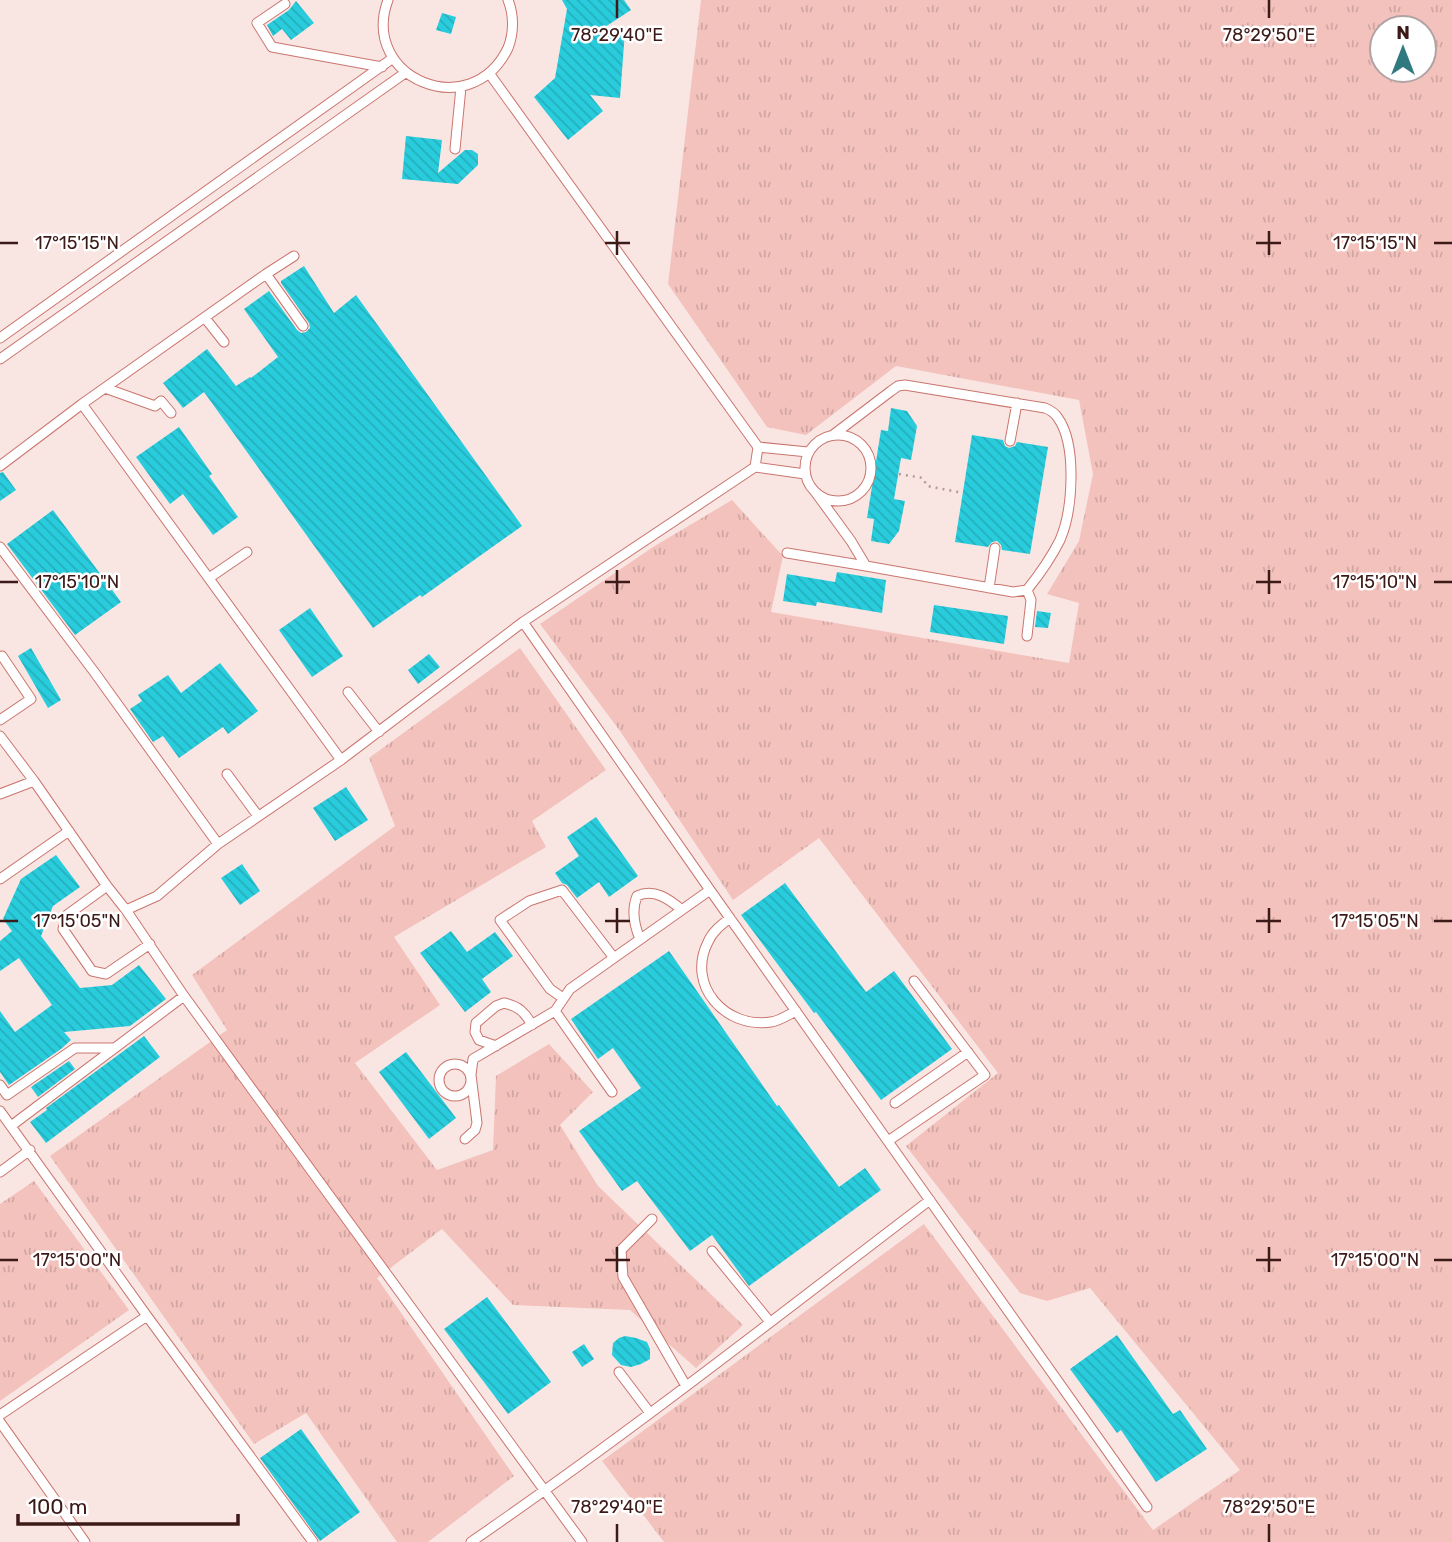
<svg xmlns="http://www.w3.org/2000/svg" width="1452" height="1542" font-family="Rubik,sans-serif">
<defs>
<pattern id="grass-tufts" width="24" height="20" patternUnits="userSpaceOnUse" patternTransform="scale(1.75)"><rect width="24" height="20" fill="#f3c2bd"/><path d="M3 7l-1-3M5 7V3M7 7l1-3M15 17l-1-3M17 17v-4M19 17l1-3" fill="none" stroke="#d1a6a2"/></pattern>
<pattern id="building-back-hatch" width="6" height="6" patternUnits="userSpaceOnUse" patternTransform="scale(1.75)"><rect width="6" height="6" fill="#28ccdc"/><path d="M-1 5l2 2M0 0l6 6M5-1l2 2" fill="none" stroke="#25afbc"/></pattern>
</defs>
<rect width="100%" height="100%" fill="#f9e6e3"/>
<path fill="url(#grass-tufts)" fill-rule="evenodd" d="M701,0H1452V1542H664L602,1461L924,1224L1153,1530L1240,1470L1090,1288L1047,1301L1020,1293L906,1146L998,1073L819,838L733,900L620,731L540,624L653,547L732,500L783,556L771,612L1069,663L1079,603L1047,594L1079,541L1093,474L1079,400L896,366L806,435L767,427L668,284ZM1424,28V70H1382V28Z
M520,648L606,770L532,821L546,847L394,937L440,1005L355,1063L437,1170L493,1150L496,1076L549,1044L593,1092L560,1125L598,1186L743,1325L696,1368L630,1310L513,1305L442,1229L377,1278L514,1476L428,1542H397L306,1413L254,1444L50,1156L227,1030L192,975L395,826L369,758Z
M34,1181L129,1310L0,1401V1204Z"/>
<path fill="url(#building-back-hatch)" d="M562,0H624L631,10L602,29L625,31L620,98L590,95L603,111L568,140L534,97L555,78L567,9Z
M296,1L314,23L291,40L282,29L273,36L267,25L289,10Z
M442,13L456,17L451,34L436,30Z
M406,136L442,140L438,173L465,150H472L478,154V165L458,184L402,179Z
M304,266L334,313L356,295L522,526L422,597L420,595L373,628L204,392L183,408L163,383L207,349L236,386L250,377L251,378L278,357L244,309L269,291L297,330L301,333L306,332L310,328L309,323L281,283V281Z
M891,408L907,411L917,426L911,460L901,458L894,499L905,501L899,531L889,544L871,541L874,519L867,518L881,430L888,431Z
M179,427L212,474L209,476L238,517L213,535L183,494L170,504L136,457Z
M972,435L1003,440L1005,446L1009,448L1015,446L1017,442L1048,447L1030,554L1002,550L1001,545L997,541L992,542L988,547L955,542Z
M3,472L16,490L0,501V473Z
M53,510L121,602L75,635L7,544Z
M837,572L886,580L882,613L817,602L816,606L783,601L787,574L835,582Z
M934,605L1008,616L1004,644L930,632Z
M310,608L343,656L312,677L279,630Z
M1037,611L1051,613L1048,628L1035,627Z
M31,648L61,700L48,708L18,656Z
M429,654L440,667L418,684L408,670Z
M220,663L258,711L228,734L223,727L179,758L163,736L153,742L130,709L142,701L138,695L168,675L181,693Z
M346,787L368,820L335,841L313,808Z
M596,817L638,876L609,897L599,882L577,898L567,885L562,883L555,873L579,856L567,837Z
M56,855L80,887L53,906L41,936L80,988L112,985L139,965L166,999L130,1026L64,1032L71,1040L61,1049L9,1085L0,1072V1011L15,1032L52,1005L19,958L0,971V941L12,931L3,919L21,879Z
M242,864L260,891L240,905L221,878Z
M785,883L866,992L894,971L952,1049L881,1100L816,1012L814,1013L741,915Z
M451,931L467,952L495,932L513,956L482,979L491,992L465,1012L420,953Z
M669,951L777,1106L779,1105L839,1187L865,1168L881,1190L749,1286L712,1235L690,1251L637,1181L622,1191L579,1131L641,1088L613,1048L598,1059L571,1019Z
M144,1036L160,1057L46,1143L30,1122L47,1110L46,1108Z
M406,1052L456,1118L429,1139L379,1072Z
M69,1061L75,1069L38,1097L31,1087Z
M487,1297L551,1382L508,1414L444,1329Z
M1117,1335L1173,1414L1180,1410L1207,1449L1156,1482L1121,1430L1117,1433L1070,1369Z
M625,1336L636,1338L647,1342L650,1349V1359L641,1364L631,1367L621,1365L612,1355L613,1343L619,1338Z
M584,1344L594,1359L582,1367L572,1352Z
M301,1429L360,1512L320,1541L260,1458Z"/>
<g fill="none" stroke-linecap="round" stroke-linejoin="round">
<defs>
<path id="lane" d="M388,0C359,78 471,125 508,48C514,33 514,15 508,0
M285,4L257,23L272,47L382,67
M455,149L461,87
M266,274L294,256
M205,318L224,342
M0,338L393,58
M0,359L405,73
M105,388L155,406L161,401L171,413
M82,404L341,760
M805 468a33 33 0 1 1 66 0a33 33 0 1 1-66 0Z
M1010,441L1017,403
M758,447L808,452
M0,466L82,404L266,274L303,326
M755,467L805,474
M816,493L851,541L866,566L1013,592L1027,590C1039,575 1051,558 1060,540C1073,510 1077,445 1058,418C1055,413 1050,410 1045,408L905,385L898,386L891,391L833,435
M0,547L95,673L218,844
M787,553L866,566
M209,578L247,552
M989,588L995,548
M1027,590L1031,600L1027,636
M523,622L710,890L1147,1507
M348,692L379,732
M0,720L31,699L2,656
M0,736L34,781L107,886L126,910L184,996L582,1542
M227,774L258,816
M0,794L34,781
M0,879L69,831
M107,886L67,915L63,929L92,971L106,974L150,944
M126,910L157,896L218,844L341,760L523,622L755,467L758,447L489,73
M730,918C721,925 712,932 708,942C686,985 725,1029 771,1022C779,1021 788,1015 796,1011
M640,939C634,925 631,911 637,896C654,888 669,899 682,910
M563,998L550,989L500,920L529,901L562,890L614,958
M555,1011L612,1092
M496,1046L479,1040L475,1032L476,1023L496,1006L504,1003C518,1006 525,1012 532,1025
M439 1080a16 16 0 1 1 32 0a16 16 0 1 1-32 0Z
M0,1085L7,1095L75,1048H114
M895,1103L968,1052
M0,1111L147,1316L313,1542
M11,1126L184,996
M465,1139L475,1130L477,1123L471,1075L473,1059L555,1011L570,989L710,890
M888,1141L985,1075L914,981
M0,1172L30,1150
M652,1219L621,1250L623,1277L686,1386
M712,1251L770,1322
M619,1372L650,1413
M0,1415L147,1316
M0,1422L85,1542
M471,1542C628,1434 778,1316 930,1200"/>
</defs>
<use href="#lane" stroke="#ca756e" stroke-width="11"/>
<path stroke="#b39b98" stroke-width="2.5" stroke-dasharray="2 5" stroke-linecap="butt" d="M899,474L923,478L927,486L963,493"/>
<use href="#lane" stroke="#fff" stroke-width="9"/>
</g>
<path fill="none" stroke="#3c1a18" stroke-width="2.5" d="M617,0V18M1269,0V18M617,231V255M1269,231V255M0,243H18M605,243H630M1256,243H1281M1434,243H1452M617,570V594M1269,570V594M0,582H18M605,582H630M1256,582H1281M1434,582H1452M617,908V933M1269,908V933M0,921H18M605,921H630M1256,921H1281M1434,921H1452M617,1247V1272M1269,1247V1272M0,1260H18M605,1260H630M1256,1260H1281M1434,1260H1452M617,1524V1542M1269,1524V1542"/>
<g font-size="18" text-anchor="middle" fill="#3c1a18" stroke="#fff" stroke-width="5" stroke-linejoin="round" paint-order="stroke">
<text x="617" y="41">78°29'40"E</text>
<text x="1269" y="41">78°29'50"E</text>
<text x="77" y="249">17°15'15"N</text>
<text x="1375" y="249">17°15'15"N</text>
<text x="77" y="588">17°15'10"N</text>
<text x="1375" y="588">17°15'10"N</text>
<text x="77" y="927">17°15'05"N</text>
<text x="1375" y="927">17°15'05"N</text>
<text x="77" y="1266">17°15'00"N</text>
<text x="1375" y="1266">17°15'00"N</text>
<text x="617" y="1513">78°29'40"E</text>
<text x="1269" y="1513">78°29'50"E</text>
</g>
<g transform="translate(1403 49)"><circle r="33" fill="#ffffff" stroke="#b1a3a3" stroke-width="2"/>
<path d="M0-5L12 26L0 18L-12 26Z" fill="#307981"/>
<text y="-10" font-size="19" font-weight="bold" text-anchor="middle" fill="#3c1a18">N</text>
</g>
<path d="M18 1514v10h220v-10" fill="none" stroke="#3c1a18" stroke-width="3.5"/>
<text x="28" y="1514" font-size="21" fill="#3c1a18" stroke="#ffffff" stroke-width="5" paint-order="stroke">100 m</text>
</svg>
